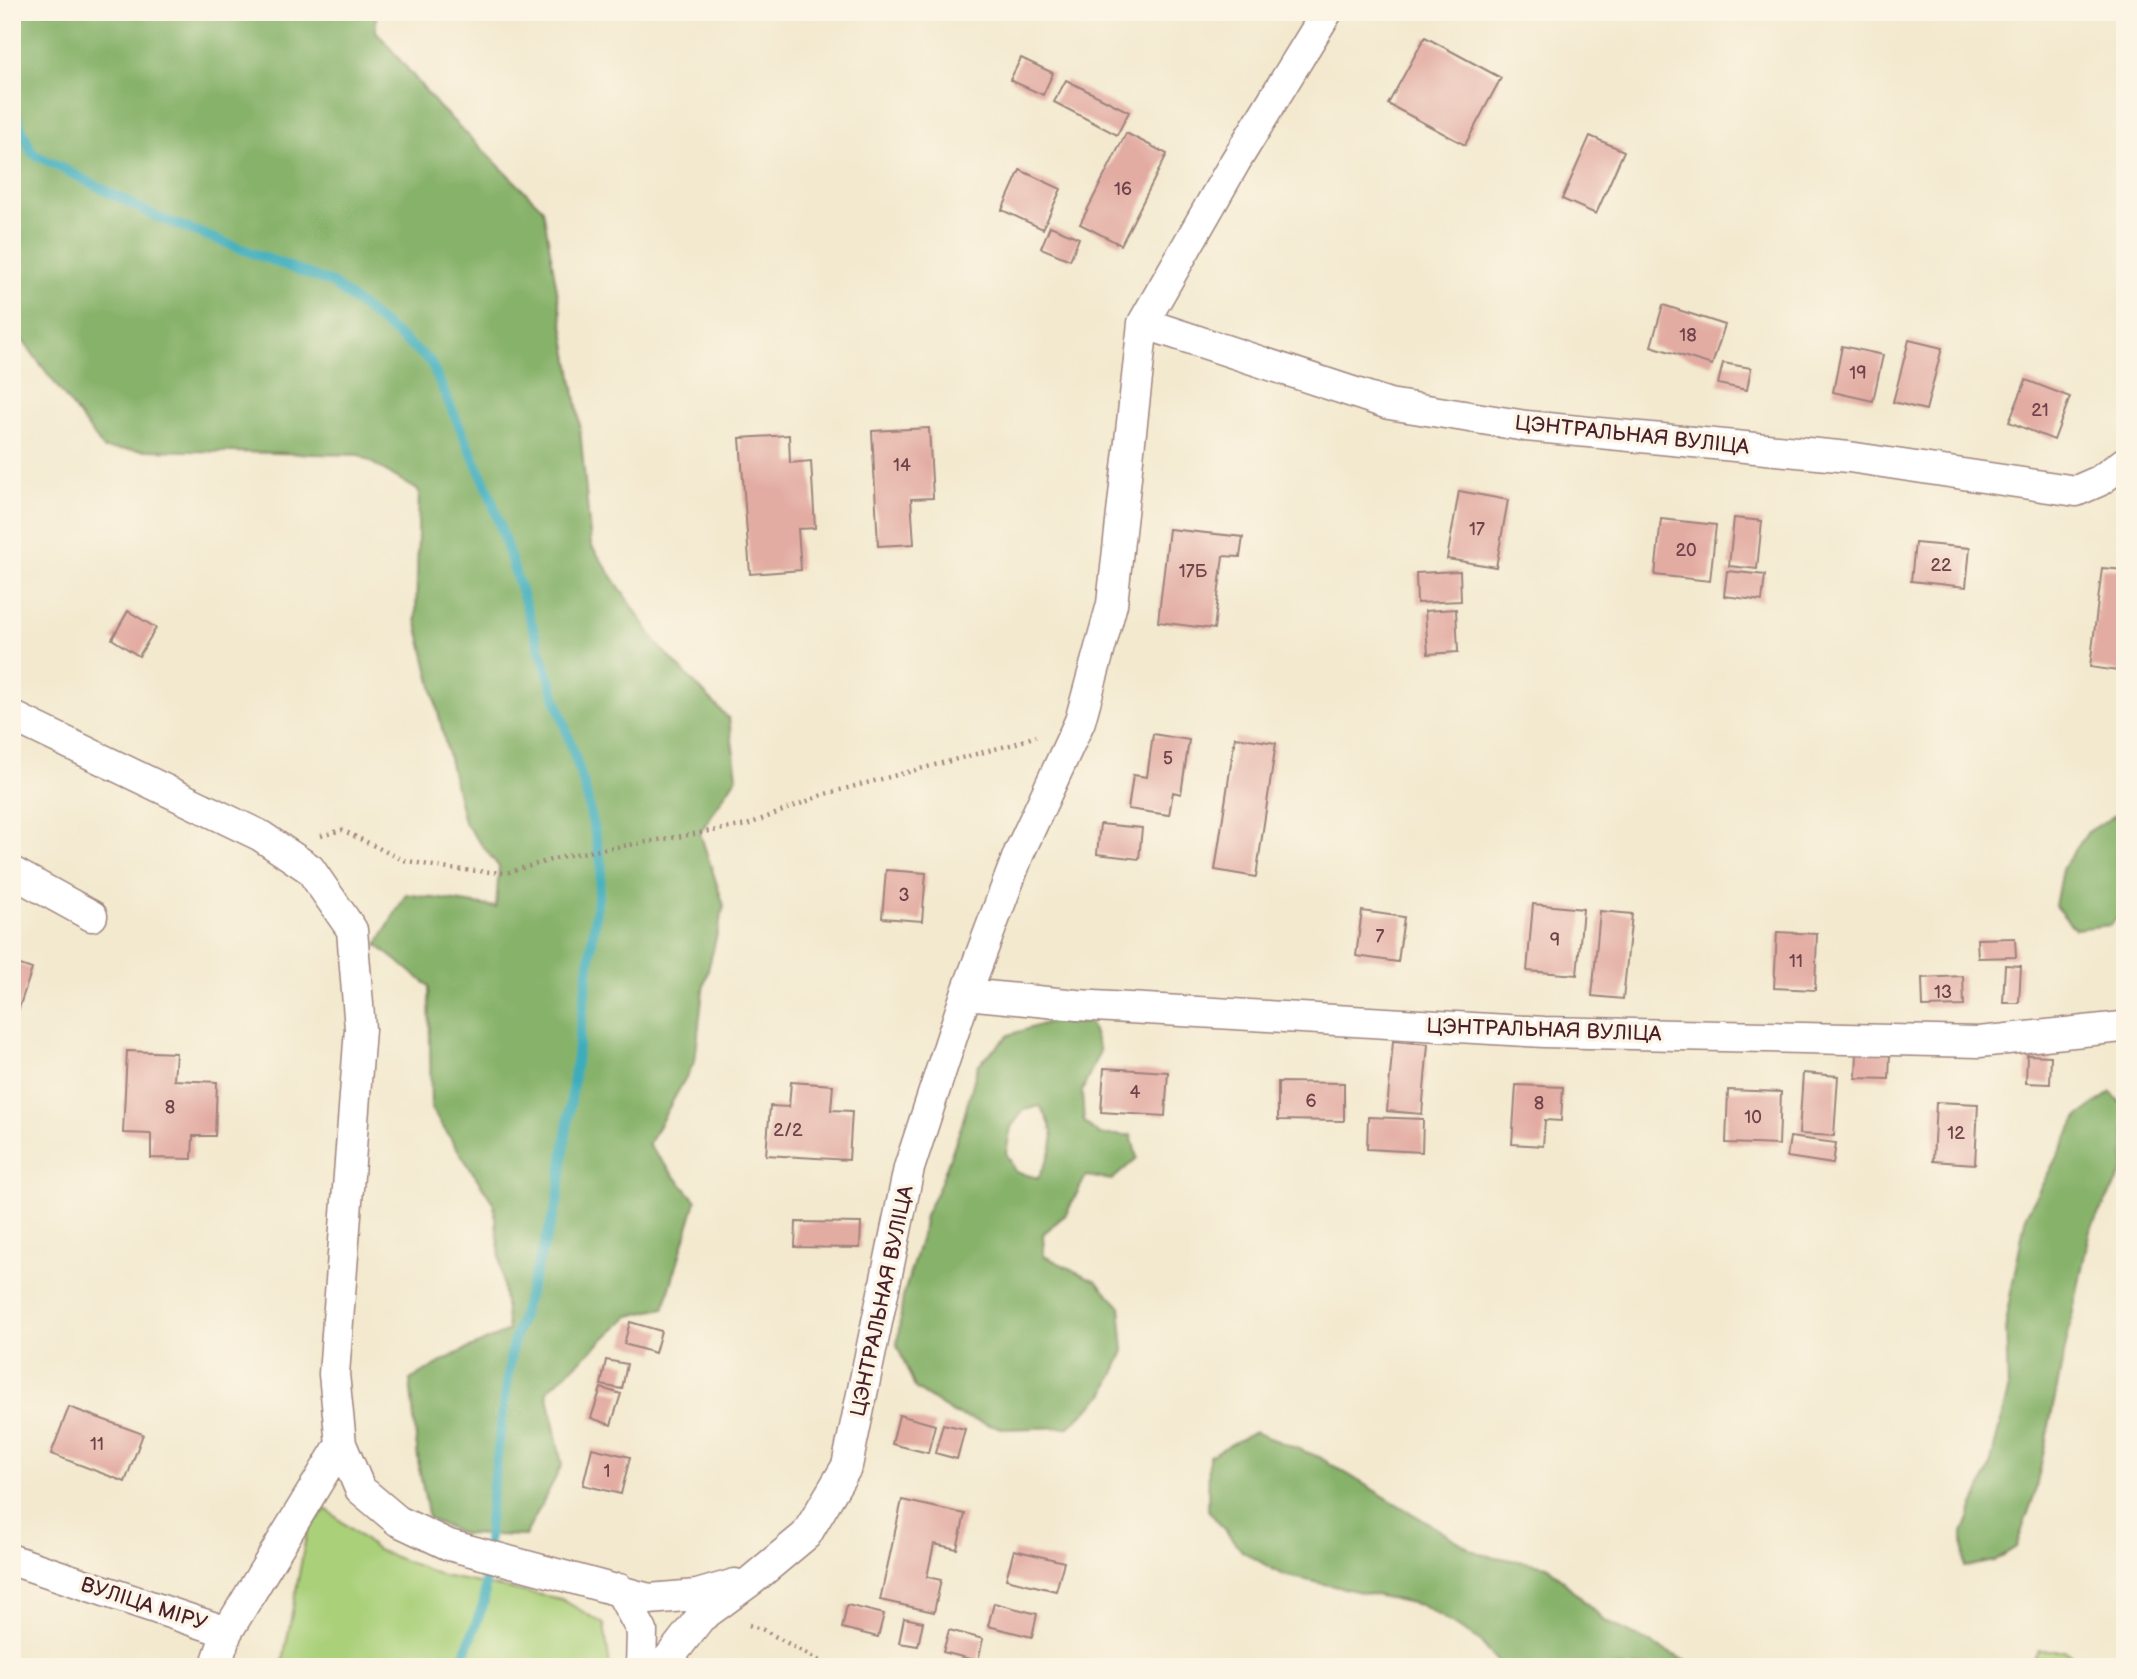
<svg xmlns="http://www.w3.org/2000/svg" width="2137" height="1679" font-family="'Balsamiq Sans',sans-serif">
<rect width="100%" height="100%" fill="#fcf5e5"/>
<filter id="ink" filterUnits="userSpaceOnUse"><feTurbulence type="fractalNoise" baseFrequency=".0143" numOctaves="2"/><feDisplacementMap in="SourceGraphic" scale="14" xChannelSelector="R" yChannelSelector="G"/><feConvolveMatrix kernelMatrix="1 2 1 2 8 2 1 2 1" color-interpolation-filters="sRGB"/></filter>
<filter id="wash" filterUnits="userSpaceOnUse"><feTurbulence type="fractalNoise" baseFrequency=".00686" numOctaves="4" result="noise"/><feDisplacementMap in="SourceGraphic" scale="28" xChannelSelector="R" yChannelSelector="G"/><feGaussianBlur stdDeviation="1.57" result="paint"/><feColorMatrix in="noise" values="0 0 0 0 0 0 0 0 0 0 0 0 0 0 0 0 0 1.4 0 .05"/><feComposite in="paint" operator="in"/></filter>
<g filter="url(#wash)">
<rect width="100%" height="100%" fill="#f3e9cf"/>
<path fill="#aad07a" stroke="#7a7852" stroke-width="2" d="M326,1509L377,1550L443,1576L561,1599L604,1624L610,1667H282L307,1531Z
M2038,1651H2064L2089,1667H2029Z"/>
<path fill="#87b26a" stroke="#68684a" stroke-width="2" fill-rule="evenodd" d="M12,12H376V31L438,106L543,209L579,418L591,545L659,646L729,719L737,776L700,833L724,906L703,990L695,1061L648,1145L696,1201L664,1308L629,1316L547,1391L562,1465L525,1536L463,1534L429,1519L419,1468L410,1380L454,1355L508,1331L494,1204L431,1109L429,986L377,945L406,894L496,907L499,867L464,822L416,619L419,491L359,455L104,449L12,326Z
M2125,809V910L2110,925L2075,929L2055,906L2062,869L2088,832Z
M1049,1022L1090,1023L1100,1051L1082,1091L1084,1122L1100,1135H1131L1137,1158L1112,1180L1086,1176L1066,1214L1043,1234L1044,1256L1096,1281L1120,1306L1124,1351L1105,1393L1069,1427L1002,1429L953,1413L915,1388L897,1345L903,1297L922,1233L925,1215L939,1187L962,1124L978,1065L1009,1035ZM1040,1106C1060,1136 1055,1147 1038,1178L1016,1172L1006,1153L1011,1127L1024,1110Z
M2111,1092L2125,1108L2124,1169L2090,1230L2035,1493L2016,1547L1994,1561L1964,1567L1963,1533L1990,1466L2008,1391L2006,1318L2026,1215L2078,1117Z
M1254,1432L1319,1457L1479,1554L1547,1566L1604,1620L1698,1667H1502L1478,1639L1421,1605L1283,1575L1242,1551L1208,1510L1209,1456Z"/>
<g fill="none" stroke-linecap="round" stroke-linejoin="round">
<path stroke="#3eadbb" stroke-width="10" d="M12,106L32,153L157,217L332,283L430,361L489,492L585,788L602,867L557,1204L512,1347L490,1508L484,1602L460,1667"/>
</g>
<g id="blocks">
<path fill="#e3aca3" d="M1425,37L1501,78L1465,145L1388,104Z
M1021,58L1053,73L1043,95L1010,80Z
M1066,80L1129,112L1117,135L1054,102Z
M1126,133L1167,154L1121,245L1080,224Z
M1590,136L1624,151L1596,214L1562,199Z
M1020,170L1061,189L1043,229L1002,210Z
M1050,226L1079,238L1070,260L1041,248Z
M1663,305L1725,325L1712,365L1651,346Z
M1909,340L1942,348L1926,410L1893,402Z
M1842,346L1883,355L1873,401L1833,392Z
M1723,363L1751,368L1747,390L1718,384Z
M2026,380L2070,397L2054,440L2009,422Z
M929,428L933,498L911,499L914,544L878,546L872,431Z
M789,435L790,463L811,461L815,528L798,529L801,570L750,574L740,438Z
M1459,491L1508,500L1496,567L1447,559Z
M1734,518L1762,521L1757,569L1729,566Z
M1661,519L1716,525L1710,581L1655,575Z
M1169,529L1243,537L1240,557L1223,556L1214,629L1158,622Z
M1915,543L1970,548L1966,587L1911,581Z
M2102,568L2125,570V672L2090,667Z
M1460,571L1461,601L1417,603L1416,573Z
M1727,571L1765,575L1762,601L1724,596Z
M1456,609L1458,652L1428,654L1425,611Z
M128,611L156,628L139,656L112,639Z
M1153,734L1189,740L1181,794L1173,792L1169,815L1128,809L1133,775L1147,777Z
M1235,737L1276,743L1256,877L1215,870Z
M1100,824L1142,828L1139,859L1097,854Z
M886,870L926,873L922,921L882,918Z
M1533,904L1583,909L1577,975L1527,971Z
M1362,911L1404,917L1398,962L1356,956Z
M1600,911L1632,914L1623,999L1592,996Z
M1777,932L1817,934L1815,990L1774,988Z
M2015,938L2016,957L1978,958L1977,939Z
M12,962L32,969L16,1017L12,1016Z
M2005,965L2021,966L2019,1003H2003Z
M1963,976L1964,1006L1923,1007L1922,978Z
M1393,1041L1428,1044L1422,1114L1387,1111Z
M127,1051L176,1053L174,1080L217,1082L215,1136H193L192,1159L151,1158V1134L123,1133Z
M1857,1051L1890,1052L1889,1079L1856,1078Z
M2027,1055L2051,1056L2050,1084L2026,1083Z
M1104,1068L1168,1072L1165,1116L1101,1112Z
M1803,1073L1838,1076L1834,1136L1799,1134Z
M791,1082L833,1085L831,1110L852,1111L849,1160L766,1155L770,1106L789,1107Z
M1278,1082L1344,1083V1121L1278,1120Z
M1516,1085L1563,1087L1561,1121L1545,1120L1543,1146L1512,1144Z
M1728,1090L1781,1092L1779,1145L1726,1143Z
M1936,1102L1978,1104L1975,1164L1933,1161Z
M1368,1117L1423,1119L1422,1152L1367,1149Z
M1790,1137L1836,1143L1833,1164L1787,1157Z
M796,1222L861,1223L860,1248L795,1247Z
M630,1322L661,1331L655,1353L624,1344Z
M606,1360L627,1364L622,1389L601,1385Z
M601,1388L621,1394L611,1425L591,1418Z
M69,1407L143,1434L125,1482L51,1454Z
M899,1415L935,1425L928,1453L892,1444Z
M943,1424L965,1429L957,1459L935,1453Z
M592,1448L630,1457L621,1494L583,1485Z
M902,1500L965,1514L957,1549L934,1544L927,1577L941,1580L934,1612L880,1600Z
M1014,1550L1064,1562L1056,1591L1006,1579Z
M994,1603L1037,1614L1032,1637L988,1626Z
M847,1605L884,1614L878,1637L842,1628Z
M904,1618L923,1622L918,1646L899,1643Z
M949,1630L983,1639L978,1661L943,1652Z"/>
</g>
</g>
<g filter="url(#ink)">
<use href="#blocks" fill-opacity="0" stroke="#9e847d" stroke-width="2"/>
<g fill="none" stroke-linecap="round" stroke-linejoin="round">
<defs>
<path id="street" d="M1143,323L1389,404L1526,426L1849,457L2076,491L2099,481L2125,462
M12,716L261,836L310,869L352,930L360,1029L334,1374L341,1444L360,1489L398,1521L449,1545L649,1599L697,1595L735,1584
M12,872L92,916
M966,994L1077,1005L1544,1032L1979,1042L2122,1027
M12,1560L227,1632L341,1444
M619,1589L642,1631L641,1667
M215,1667L227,1632
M662,1667L700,1618L752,1580L806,1535L847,1466L909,1168L966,994L1019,853L1080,721L1112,604L1143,323L1235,162L1327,12"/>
</defs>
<use href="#street" stroke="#9e847d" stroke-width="33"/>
<path stroke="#9e847d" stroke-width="4.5" stroke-dasharray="2 5" stroke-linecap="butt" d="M321,836L342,830L403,860L449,869L506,873L564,856L747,825L825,794L1014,744L1036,736
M749,1625L762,1629L825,1664L836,1667"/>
<use href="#street" stroke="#fff" stroke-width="30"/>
</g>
</g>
<g text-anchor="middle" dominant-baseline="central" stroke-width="7" stroke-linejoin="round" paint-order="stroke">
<g font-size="18" fill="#704249">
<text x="1123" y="189">16</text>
<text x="1688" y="335">18</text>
<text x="1858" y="373">19</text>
<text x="2040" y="410">21</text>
<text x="902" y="465">14</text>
<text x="1477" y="529">17</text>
<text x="1686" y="550">20</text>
<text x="1941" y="565">22</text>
<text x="1193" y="571">17Б</text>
<text x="1168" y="758">5</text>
<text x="904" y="895">3</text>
<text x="1380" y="936">7</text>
<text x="1555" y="940">9</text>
<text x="1796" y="961">11</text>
<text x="1943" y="992">13</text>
<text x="1135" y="1092">4</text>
<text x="1311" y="1101">6</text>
<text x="1539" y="1103">8</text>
<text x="170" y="1107">8</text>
<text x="1753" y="1117">10</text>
<text x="788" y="1130">2/2</text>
<text x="1956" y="1133">12</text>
<text x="97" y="1444">11</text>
<text x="607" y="1471">1</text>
</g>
<g font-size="21" fill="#4a1f2b" stroke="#fcf5e5">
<text transform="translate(1632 435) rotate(6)">ЦЭНТРАЛЬНАЯ ВУЛІЦА</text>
<text transform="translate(1544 1030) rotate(2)">ЦЭНТРАЛЬНАЯ ВУЛІЦА</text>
<text transform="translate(882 1301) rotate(-78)">ЦЭНТРАЛЬНАЯ ВУЛІЦА</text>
<text transform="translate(144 1604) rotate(18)">ВУЛІЦА МІРУ</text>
</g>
</g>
<rect width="2137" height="1679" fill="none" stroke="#fcf5e5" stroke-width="42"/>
</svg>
